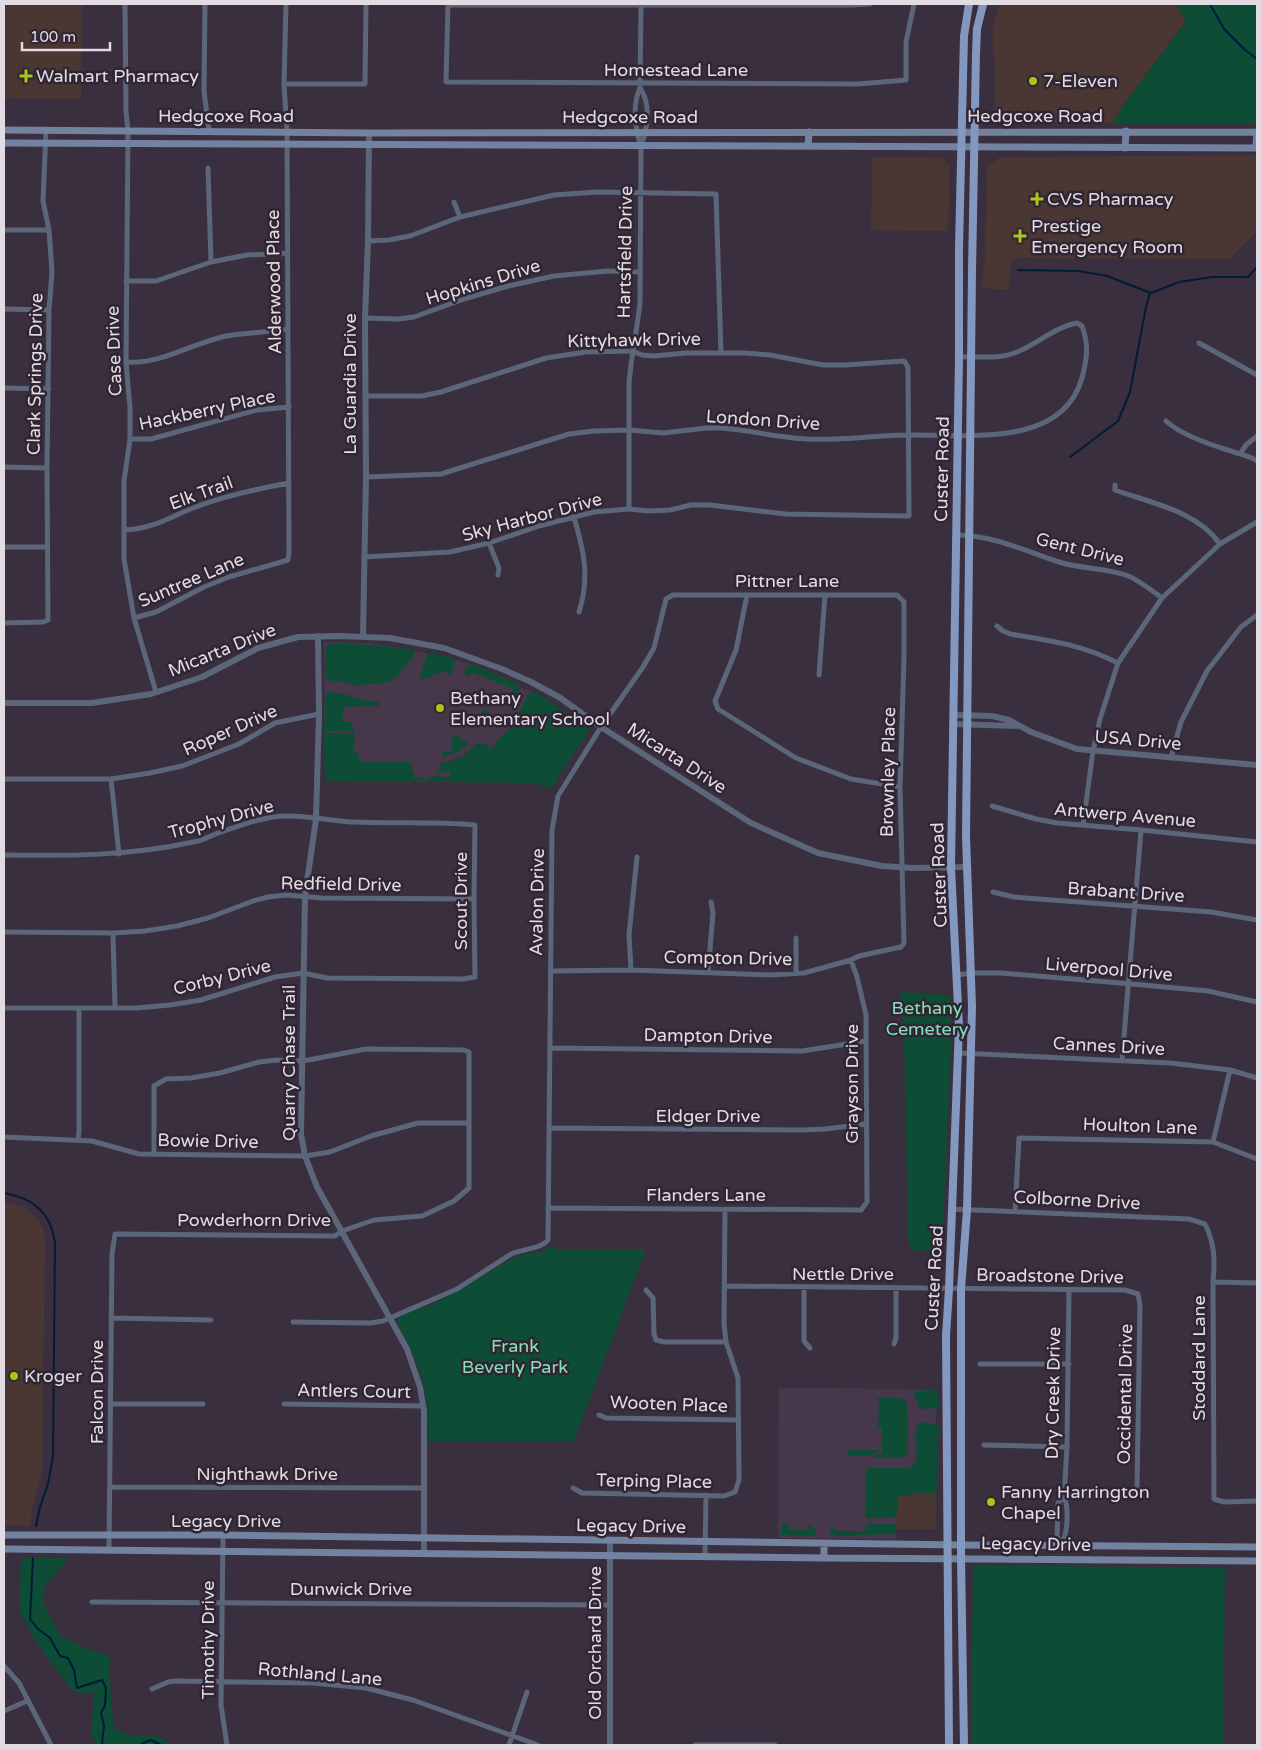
<svg xmlns="http://www.w3.org/2000/svg" width="1261" height="1749" font-family="'Varela Round',sans-serif">
<rect width="100%" height="100%" fill="#3a2f3e"/>
<path fill="#4a3632" d="M4,4H82L81,99L4,98Z
M999,4H1176L1186,20L1122,107L1113,123L995,122V70L992,30Z
M1257,155V231L1230,259L1018,258L1011,261L1009,290L982,288L985,255L987,167L1000,157Z
M872,157L941,158L950,166L948,231L871,230Z
M4,1202L24,1207L38,1219L43,1229L45,1244L42,1473L32,1509L31,1526L4,1525Z
M897,1494H936V1529H896Z"/>
<path fill="#47374b" d="M324,642L372,643L404,648L472,664L533,693L588,728L550,788L534,783L325,782Z
M779,1388L936,1389V1494H897L896,1539L778,1538Z"/>
<path fill="#0d4c35" d="M1176,4H1256L1257,124L1113,123L1122,107L1186,21Z
M329,643L379,645L410,649L412,651L415,650L413,661L410,658L402,671L401,670L399,672L401,673C383,690 375,680 357,686L345,682L325,680L327,676L325,674L326,647Z
M431,653L454,658L455,661L450,676L445,671L422,680L420,675L427,655Z
M467,663V666L472,664L517,683V686L521,687L516,694H511L513,689L472,672L470,677L464,673Z
M328,692C346,692 361,702 380,702V706L343,707V721H349L354,727V732L324,731L325,696Z
M535,692L588,726L589,731L558,777L552,788L534,783L429,782L427,781L421,782H325L324,733H354L355,742L353,746L354,753H359V762H362V765L363,762H411L412,770L415,775L413,777L415,779L417,777L427,780L436,775H441L442,777H450V771H441V773H437L438,771H440L441,769L439,768L441,763L451,761L453,766L452,760L463,756L476,744H487L489,749L497,744L496,741L509,730L529,694Z
M486,710L489,712L488,716L497,720L499,716H501L502,721L496,726L488,725L481,714L482,711Z
M452,734L469,743L458,752L442,757V752H452Z
M901,992L949,995L950,1001L951,1051L942,1251L912,1250L908,1241L904,1033Z
M553,1247L558,1249H646L574,1441H428C430,1389 421,1367 397,1323V1317L413,1310L432,1305L512,1259L524,1254L540,1252Z
M910,1389H938L939,1408L924,1409L920,1408L913,1392H928L932,1397L933,1406L932,1395L926,1391L910,1390Z
M876,1398H901L907,1403L908,1453L903,1457L872,1458L882,1452V1427H878L879,1401Z
M926,1422L939,1426L936,1498L933,1494L914,1493V1496H899L896,1517L865,1518V1471L870,1468H909L913,1466C922,1454 910,1435 919,1424Z
M845,1450H880V1451L871,1456H848V1452H845Z
M782,1524H788L789,1530H809L808,1525H810L816,1530V1534L811,1536L780,1535L782,1534Z
M866,1524H896V1534L841,1536L830,1534V1529L834,1525L835,1531H865Z
M21,1557L69,1558L44,1587L43,1603L60,1635L89,1650L109,1655L111,1702L114,1729C120,1731 126,1734 133,1735C148,1736 159,1732 170,1745H97L91,1735L94,1692L79,1693L72,1690L35,1641L19,1609Z
M973,1565L1225,1568L1223,1745H971Z"/>
<g fill="none" stroke-linecap="round" stroke-linejoin="round">
<path stroke="#001c36" stroke-width="2" d="M1210,4L1224,29L1245,50L1257,59
M1018,270L1079,271L1107,276L1151,293L1179,282L1212,277H1248L1257,267
M1070,457L1118,421L1130,392L1146,307L1150,293
M4,1193C33,1198 51,1212 55,1243L53,1456L48,1484L40,1507L36,1526
M33,1558L30,1619L38,1629L50,1638L60,1656L68,1658L74,1670L77,1688L102,1680L106,1688L105,1705L101,1713L104,1726L102,1743L104,1745
M141,1745L143,1743L151,1740L161,1745"/>
<path stroke="#5c667a" stroke-width="5" d="M125,4L126,112L128,131L126,362L130,408V439L124,481V559L134,618L156,692
M205,4L204,91L209,131
M448,4L446,82L858,84L906,80V42L914,4
M448,5H852L870,4
M284,84H365L366,4
M640,88C651,103 648,129 641,145
M208,168L211,262
M454,202L460,217
M4,230H49
M368,241L389,240L410,236L460,217L554,195L597,192L716,194L721,353
M126,281H156L211,262L247,255L288,253
M4,309L49,310
M365,318L398,319L414,317L464,299L508,286L554,276L608,271L640,272
M1199,343L1257,375
M126,362C160,365 193,343 226,336C246,333 267,332 288,329
M4,388L49,389
M1166,421C1181,435 1211,445 1231,451C1240,455 1249,455 1257,461
M130,439H151L257,410L289,407
M1240,454L1246,445L1257,436
M4,467L47,468
M366,477L441,474L569,434L594,431L629,430L663,433L707,428H721C750,430 778,438 807,439C841,441 875,435 909,435C965,434 1062,449 1082,378C1087,360 1089,344 1082,326L1077,323C1055,327 1037,344 1017,352C998,360 979,356 959,357
M1115,485V490C1151,503 1197,511 1220,544
M629,509V384C631,357 637,330 640,303L641,146C635,129 632,105 640,88L641,4
M574,517C584,552 590,577 579,612
M124,530C152,529 168,518 193,508C223,496 256,489 289,483
M956,535C993,535 1025,551 1059,562C1081,569 1105,568 1126,575C1139,580 1151,590 1162,598
M489,543L499,568L498,575
M4,547H47
M364,557L450,552L489,543L539,526L594,512L629,509L648,511L670,510L691,505H710L786,514L909,516L908,367L904,361L845,365H823L770,355L745,353H686L654,356L642,355L632,351L586,352L546,358L441,392L422,396H366
M747,595L736,650L715,701L718,709L796,758L851,779L900,787
M134,618L156,612L204,587L229,577L288,560L289,553L287,131L284,84L286,4
M4,623L43,622L48,620L47,468L49,310L52,272L49,230L43,201L46,130
M997,626L1003,631L1010,634C1050,641 1081,644 1118,663
M819,675L825,595
M1171,758L1181,722L1207,671L1241,627L1257,615
M4,779H111L150,773L182,766L239,744L275,723L319,714
M111,779L119,854
M992,806L1036,819L1057,823L1141,830L1257,842
M1083,825L1093,751L1100,719L1118,663L1162,598L1220,544L1257,522
M4,855C68,856 130,856 193,842C202,841 210,836 218,833C239,826 262,817 284,816C307,815 330,821 353,822C393,824 434,821 475,825L474,899L475,977L463,979L327,978L303,973L275,977L201,1000L170,1005L136,1008H4
M993,892L1014,897L1211,912L1257,920
M4,932L113,933L145,931L177,926L208,918L253,901L268,897L286,895L322,898L474,899
M113,933L115,1008
M631,970L629,935L637,857
M708,973L713,913L711,902
M796,973V938
M957,975L972,973H1000L1132,984L1208,991L1257,1002
M550,1048L802,1051L866,1041
M959,1053L1170,1063L1230,1070L1257,1078
M1122,1061L1141,830
M549,1128L803,1130L825,1129L866,1124
M4,1137L92,1141L139,1154L305,1156L330,1152L371,1136L418,1123H469
M78,1140L79,1131V1009
M1213,1142L1230,1070
M548,1208L861,1210L867,1202L866,1015L857,977L851,960
M952,1209L1189,1219L1205,1224C1215,1244 1215,1260 1213,1282L1214,1499L1224,1502L1257,1501
M1015,1211L1019,1138L1213,1142L1257,1159
M1213,1282L1257,1283
M725,1286L1125,1290L1138,1294L1140,1305L1137,1489L1134,1494L1123,1496H1064
M804,1288V1341L810,1348
M646,1290L653,1298L654,1334L656,1340L664,1342H726
M111,1318L211,1320
M293,1322L370,1323L383,1321L457,1289L511,1254C522,1249 541,1249 548,1240L552,830L558,796L601,727L643,667L654,648L666,599L673,595H897L904,602V658L900,787L904,943L901,947L859,956L851,960L804,973L770,975L631,970L550,971
M894,1344L896,1338V1288
M980,1364H1069
M111,1404H203
M284,1404L423,1406
M599,1415L606,1418L738,1420
M984,1445L1067,1447
M110,1487L424,1488
M573,1488L582,1493L724,1496L735,1492L739,1480L738,1378L726,1342L724,1323L725,1209
M223,1535L221,1705L227,1745
M1061,1545C1068,1534 1069,1509 1064,1496L1067,1447L1069,1290
M1061,1545L1057,1536L1058,1503L1064,1496
M109,1550L112,1254L115,1234L335,1236L342,1231L374,1220L422,1216L454,1201L469,1188V1052L464,1050L366,1049L303,1061L277,1060L259,1062L220,1073L191,1078L166,1079L154,1086V1154
M705,1556L706,1495
M92,1602L610,1605
M4,1666L19,1683L51,1745
M152,1689L168,1682L175,1681L313,1683L366,1688L413,1700L538,1745
M4,1711L27,1701
M509,1745L527,1692
M695,1745H775"/>
<path stroke="#5c667a" stroke-width="6" d="M318,636L319,714L316,819L305,896L301,1134L305,1156L317,1187L407,1349L420,1387L424,1411V1553
M363,636L366,477L365,318L368,241L369,133
M4,703H92L151,694L202,677L258,648L298,637L341,636L390,638L444,648L502,669L529,681L559,697L601,727L751,823L818,853L882,866L913,868L967,867
M953,715L992,716L1009,720L1031,732L1077,749L1257,765
M953,724L1016,726
M610,1745V1541"/>
<path stroke="#7382a1" stroke-width="7" d="M4,130L369,133L1257,132
M4,143L1257,148
M808,146L809,132
M1125,148L1126,131
M1256,148L1257,132
M4,1535H223L962,1545L1257,1547
M4,1549L824,1558L1257,1561
M824,1558V1543"/>
<path stroke="#8397bf" stroke-width="8" d="M949,1745L946,1336L949,1289L959,1026L951,868L959,357V247L964,36L969,4
M964,1745L961,1559V1289L967,1210L972,1007L966,836L972,271L976,53L977,29L983,4"/>
</g>
<g fill="#aac719" stroke="#302533" stroke-width="2">
<path d="M23.5 68.5h5v5h5v5h-5v5h-5v-5h-5v-5h5z"/>
<circle cx="1033" cy="81" r="5"/>
<path d="M1034.5 191.5h5v5h5v5h-5v5h-5v-5h-5v-5h5z"/>
<path d="M1017.5 228.5h5v5h5v5h-5v5h-5v-5h-5v-5h5z"/>
<circle cx="440" cy="708" r="5"/>
<circle cx="14" cy="1376" r="5"/>
<circle cx="991" cy="1502" r="5"/>
</g>
<g text-anchor="middle" dominant-baseline="central" stroke-width="5" stroke-linejoin="round" paint-order="stroke">
<g font-size="18" fill="#e2dbe4" stroke="#302533">
<text x="676" y="70">Homestead Lane</text>
<text x="226" y="116">Hedgcoxe Road</text>
<text x="1035" y="116">Hedgcoxe Road</text>
<text x="630" y="117">Hedgcoxe Road</text>
<text transform="translate(625 252) rotate(-89)">Hartsfield Drive</text>
<text transform="translate(274 282) rotate(-91)">Alderwood Place</text>
<text transform="translate(483 282) rotate(-17)">Hopkins Drive</text>
<text transform="translate(634 340) rotate(-1)">Kittyhawk Drive</text>
<text transform="translate(114 351) rotate(-92)">Case Drive</text>
<text transform="translate(35 374) rotate(-89)">Clark Springs Drive</text>
<text transform="translate(350 384) rotate(-90)">La Guardia Drive</text>
<text transform="translate(207 410) rotate(-12)">Hackberry Place</text>
<text transform="translate(763 420) rotate(4)">London Drive</text>
<text transform="translate(942 469) rotate(-89)">Custer Road</text>
<text transform="translate(201 493) rotate(-20)">Elk Trail</text>
<text transform="translate(532 517) rotate(-15)">Sky Harbor Drive</text>
<text transform="translate(1080 549) rotate(14)">Gent Drive</text>
<text transform="translate(191 580) rotate(-23)">Suntree Lane</text>
<text x="787" y="581">Pittner Lane</text>
<text transform="translate(222 650) rotate(-22)">Micarta Drive</text>
<text transform="translate(230 730) rotate(-24)">Roper Drive</text>
<text transform="translate(1138 740) rotate(5)">USA Drive</text>
<text transform="translate(677 758) rotate(33)">Micarta Drive</text>
<text transform="translate(888 772) rotate(-89)">Brownley Place</text>
<text transform="translate(1125 815) rotate(5)">Antwerp Avenue</text>
<text transform="translate(221 819) rotate(-15)">Trophy Drive</text>
<text transform="translate(939 875) rotate(-92)">Custer Road</text>
<text transform="translate(341 884) rotate(1)">Redfield Drive</text>
<text transform="translate(1126 892) rotate(4)">Brabant Drive</text>
<text transform="translate(461 901) rotate(-90)">Scout Drive</text>
<text transform="translate(537 902) rotate(-89)">Avalon Drive</text>
<text transform="translate(728 958) rotate(1)">Compton Drive</text>
<text transform="translate(1109 969) rotate(5)">Liverpool Drive</text>
<text transform="translate(222 977) rotate(-14)">Corby Drive</text>
<text transform="translate(708 1036) rotate(1)">Dampton Drive</text>
<text transform="translate(1109 1046) rotate(3)">Cannes Drive</text>
<text transform="translate(289 1063) rotate(-90)">Quarry Chase Trail</text>
<text transform="translate(852 1084) rotate(-90)">Grayson Drive</text>
<text x="708" y="1116">Eldger Drive</text>
<text transform="translate(1140 1126) rotate(2)">Houlton Lane</text>
<text transform="translate(208 1141) rotate(1)">Bowie Drive</text>
<text x="706" y="1195">Flanders Lane</text>
<text transform="translate(1077 1200) rotate(3)">Colborne Drive</text>
<text x="254" y="1220">Powderhorn Drive</text>
<text x="843" y="1274">Nettle Drive</text>
<text transform="translate(1050 1276) rotate(1)">Broadstone Drive</text>
<text transform="translate(934 1278) rotate(-87)">Custer Road</text>
<text transform="translate(1199 1358) rotate(-90)">Stoddard Lane</text>
<text transform="translate(354 1391) rotate(1)">Antlers Court</text>
<text transform="translate(97 1392) rotate(-90)">Falcon Drive</text>
<text transform="translate(1053 1393) rotate(-89)">Dry Creek Drive</text>
<text transform="translate(1125 1394) rotate(-89)">Occidental Drive</text>
<text transform="translate(669 1404) rotate(2)">Wooten Place</text>
<text x="267" y="1474">Nighthawk Drive</text>
<text transform="translate(654 1481) rotate(1)">Terping Place</text>
<text x="226" y="1521">Legacy Drive</text>
<text transform="translate(631 1526) rotate(1)">Legacy Drive</text>
<text transform="translate(1036 1544) rotate(1)">Legacy Drive</text>
<text x="351" y="1589">Dunwick Drive</text>
<text transform="translate(208 1640) rotate(-90)">Timothy Drive</text>
<text transform="translate(595 1643) rotate(-90)">Old Orchard Drive</text>
<text transform="translate(320 1674) rotate(5)">Rothland Lane</text>
</g>
<g font-size="18" fill="#e2dbe4" stroke="#302533" text-anchor="start">
<text x="36" y="76">Walmart Pharmacy</text>
<text x="1043" y="81">7-Eleven</text>
<text x="1047" y="199">CVS Pharmacy</text>
<text x="1031" y="226">Prestige<tspan x="1031" dy="21">Emergency Room</tspan></text>
<text x="450" y="698">Bethany<tspan x="450" dy="21">Elementary School</tspan></text>
<text x="24" y="1376">Kroger</text>
<text x="1001" y="1492">Fanny Harrington<tspan x="1001" dy="21">Chapel</tspan></text>
</g>
<g font-size="18" fill="#87e1b8" stroke="#302533">
<text x="927" y="1008">Bethany<tspan x="927" dy="21">Cemetery</tspan></text>
<text x="515" y="1346">Frank<tspan x="515" dy="21">Beverly Park</tspan></text>
</g>
</g>
<rect width="1261" height="1749" fill="none" stroke="#e2dbe4" stroke-width="10"/>
<path d="M22 42v8h88v-8" fill="none" stroke="#e2dbe4" stroke-width="2.5"/>
<text x="30" y="42" font-size="15" fill="#e2dbe4" stroke="#302533" stroke-width="4" paint-order="stroke">100 m</text>
</svg>
